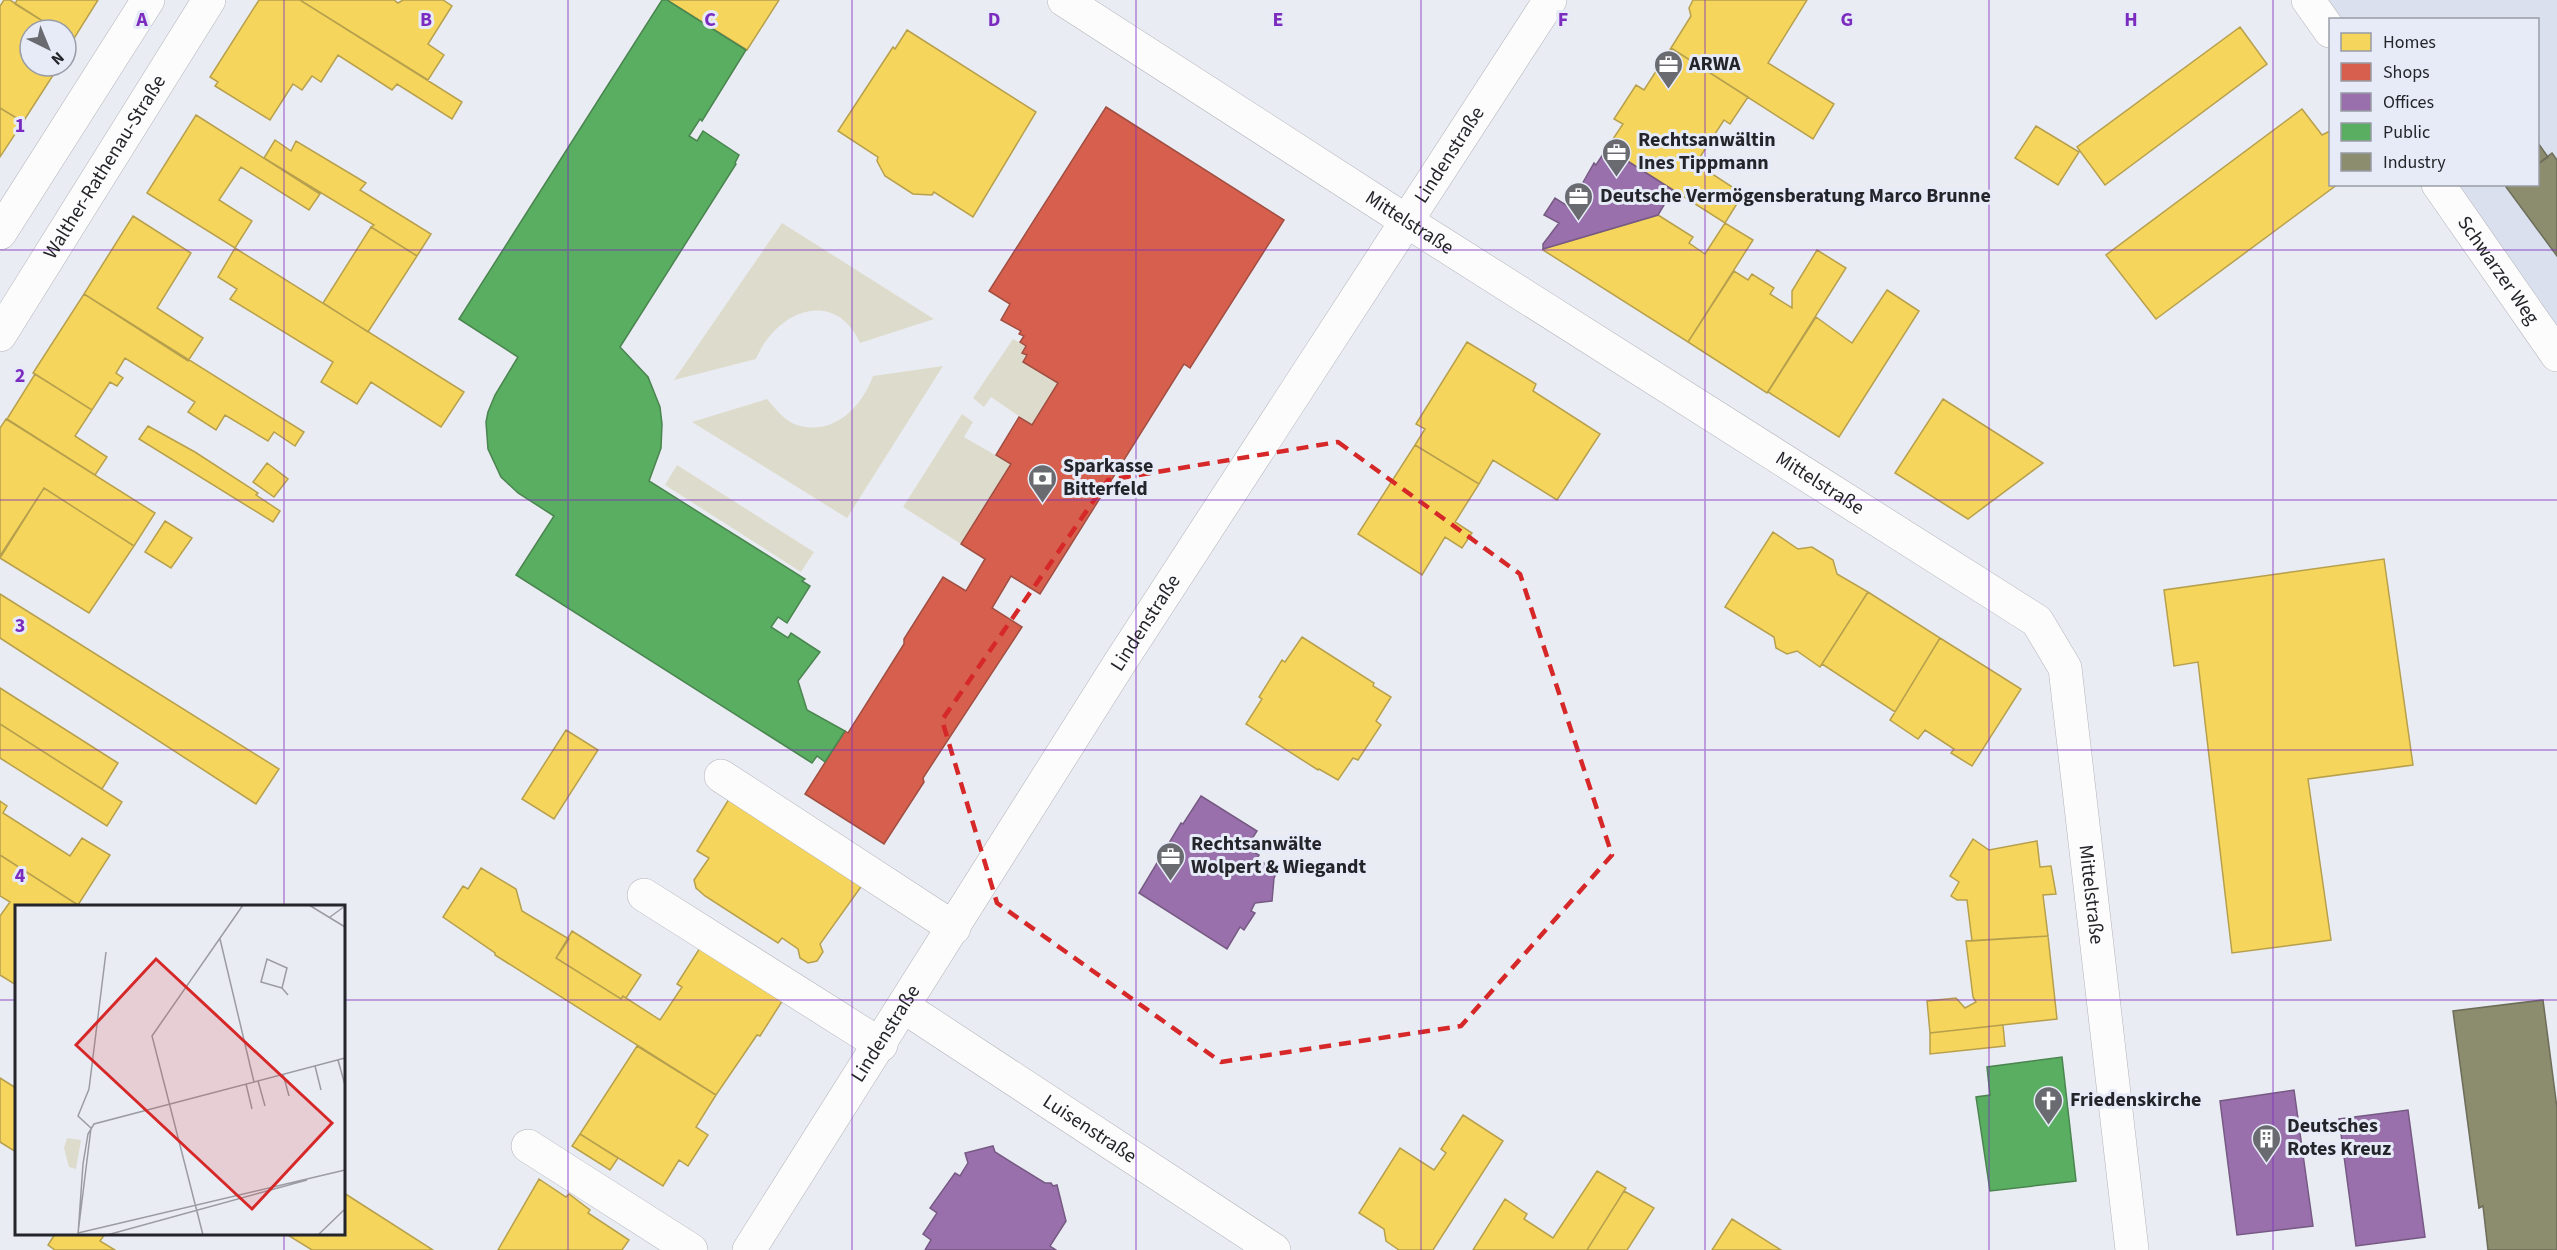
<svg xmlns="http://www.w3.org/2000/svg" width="2557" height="1250" font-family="'Source Sans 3',sans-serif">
<rect width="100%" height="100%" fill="#eaecf3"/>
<path fill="#dae0ed" d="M2318,0H2557V339L2448,185L2538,184V20L2332,19Z"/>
<path fill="#dddccc" d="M782,223L934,319L860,343C834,286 775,312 756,359L674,380Z
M1013,339L1026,346L1022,352L1058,383L1032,425L991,397L984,407L973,398Z
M943,366L847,518L692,422L767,399C774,407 783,419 794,424C831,438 861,409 873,376Z
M962,414L973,422L964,437L1011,464L961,544L903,507Z
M677,465L814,552L801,572L665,485Z"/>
<path fill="#f6d55c" stroke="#b7a04d" stroke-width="1.5" d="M4,0H10L57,30H30V66H59L23,122L0,108V6Z
M17,0H98L73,40L66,36V30H57L15,4Z
M259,0H300L462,102L452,119L397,84L392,90L338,55L321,82L312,76L302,90L293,84L270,120L215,86L218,82L210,77Z
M300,0H394L398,3L403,0H443L452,6L428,44L444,55L428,80Z
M667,0H779L747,50Z
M1693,0H1807L1768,63L1834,104L1813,139L1671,48L1691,16L1689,8Z
M2240,27L2267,64L2105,185L2077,147Z
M907,30L1036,112L973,217L934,192L932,195L913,194L885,176L877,161L878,157L838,131L893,47L895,49Z
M1671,48L1748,97L1730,124L1724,120L1700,157L1703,168L1743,194L1725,223L1607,148L1623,124L1614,119L1636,85L1644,90Z
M0,108L23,122L0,157Z
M2302,109L2322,135L2330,131V184H2338L2156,319L2106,255Z
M196,115L320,194L309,210L241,167L219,200L252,221L235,248L147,193Z
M2036,126L2079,152L2058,185L2015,158Z
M275,140L291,151L296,141L366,183L360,190L431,234L417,256L371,227L374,225L264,158Z
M1658,215L1693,237L1689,243L1705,254L1725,223L1753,240L1688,342L1543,250V249Z
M133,216L191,253L157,308L203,338L188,361L84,294Z
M371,227L417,256L368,332L323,303Z
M235,248L464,392L441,427L371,382L357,404L321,382L333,362L230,299L237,289L218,277Z
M1817,250L1846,268L1767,393L1688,342L1734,271L1748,280L1752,274L1774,288L1770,294L1792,308V291Z
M1887,290L1919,311L1839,437L1768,392L1816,317L1852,343Z
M84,294L304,432L295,446L274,432L268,441L225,415L216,430L188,412L195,402L125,358L116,373L123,378L117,386L110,382L92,410L33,373Z
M1467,342L1536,384L1533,391L1600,434L1557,500L1493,460L1479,484L1415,445L1425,429L1416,424Z
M35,374L92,410L75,436L107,457L95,475L7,419Z
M1943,399L2043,463L1968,519L1895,473Z
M6,419L155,513L134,546L44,488L0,556V428Z
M148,426L195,452L258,493L256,495L280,511L273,522L139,439Z
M1415,445L1479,484L1455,522L1472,533L1462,548L1445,537L1422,575L1358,534Z
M267,463L288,479L274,497L253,482Z
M44,488L134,546L89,613L0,558Z
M165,521L192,538L171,568L145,552Z
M1773,532L1798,549L1812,547L1833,560L1837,574L1868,592L1820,667L1797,651L1787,654L1776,648L1774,637L1725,607Z
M2384,559L2413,765L2308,779L2331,940L2232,953L2198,662L2174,666L2164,590Z
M1868,592L1940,638L1895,712L1822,664Z
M0,594L279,769L256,804L0,638Z
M1302,637L1374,683L1373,686L1391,697L1376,721L1381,725L1358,760L1353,758L1338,780L1319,769L1318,770L1246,724L1262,699L1259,697L1282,660L1285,662Z
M1940,638L2021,689L1972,766L1951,753L1954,749L1925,730L1918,739L1890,720Z
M0,688L118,763L102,789L0,724Z
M0,724L122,802L107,826L0,758Z
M566,730L598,750L554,819L522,799Z
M729,799L863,884L820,944L823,952L817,961L808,963L800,958L798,949L782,938L778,943L705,896L696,888L694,880L709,858L697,851Z
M0,801L7,806L3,813L70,856L82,838L110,855L78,905L0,855Z
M1973,839L1989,850L2037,841L2040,867L2051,866L2056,894L2043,895L2048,936L1972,941L1967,900H1957L1951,896L1959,882L1950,876Z
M0,855L78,905L16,906V985L0,975V916L10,902L0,896Z
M481,868L516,889L522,911L569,939L556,958L621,999L623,996L660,1020L682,987L677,984L705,940L788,992L760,1036L757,1035L716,1095L495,955V953L443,917L463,886L468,889Z
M572,931L641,975L626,998L623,996L621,999L556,958Z
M2048,936L2057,1019L1930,1033L1927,1001L1956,998L1965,1008L1976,1002L1973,997L1966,941Z
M2003,1025L2005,1046L1930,1054V1033Z
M637,1046L716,1095L696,1127L708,1135L688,1166L679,1160L663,1186L580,1134Z
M0,1078L16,1088V1152L0,1142Z
M1463,1115L1503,1141L1433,1250H1399L1386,1241L1384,1229L1359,1213L1400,1148L1434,1170L1446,1153L1441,1149Z
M580,1134L618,1158L610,1170L572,1146Z
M1597,1171L1626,1188L1587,1250H1473L1505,1199L1527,1214L1524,1219L1553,1238Z
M539,1179L566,1197L569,1194L590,1210L588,1213L629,1240L622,1250H498Z
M1624,1191L1654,1208L1627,1250H1587Z
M344,1193L433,1250H312L286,1234H344Z
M1732,1219L1781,1250H1712Z
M55,1234H105L100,1241L115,1250H55L48,1245Z"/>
<path fill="#d6604d" stroke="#a14e42" stroke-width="1.5" d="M1106,107L1284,220L1190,368L1184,364L1040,594L1011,576L992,608L1022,627L923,778L924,782L884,844L805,794L845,731L848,733L904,644V639L943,577L966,591L985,559L961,544L1011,464L996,455L1019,417L1032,425L1058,383L1023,362L1027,355L1022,353L1026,346L1020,342L1024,336L1019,334L1021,331L1001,320L1010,304L989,291Z"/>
<path fill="#9970ab" stroke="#765a84" stroke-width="1.5" d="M1607,148L1673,190L1658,215L1543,249V244L1559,223L1544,215L1555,198L1569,207L1594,163L1596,165Z
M1201,796L1257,831L1246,848L1259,855L1257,859L1278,871L1274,878L1272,901L1255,903L1251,911L1255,913L1244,930L1240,927L1227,949L1139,893L1181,823L1183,824Z
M2294,1090L2313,1226L2237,1235L2220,1101Z
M2408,1110L2425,1237L2356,1246L2339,1119Z
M993,1146L995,1152L1045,1183H1051L1053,1186L1057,1185L1066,1221L1050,1246L1056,1250H925L931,1240L923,1234L937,1213L930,1208L955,1173L960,1176L968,1163L965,1153Z"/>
<path fill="#5aae61" stroke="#4a8550" stroke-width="1.5" d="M662,0H667L746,50L702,121L700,119L689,136L697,141L703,131L739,155L735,163L736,164L620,347L648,377L660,407L662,424L661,448L649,481L805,579L802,581L810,586L787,623L778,617L771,627L788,638L791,633L820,652L798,681L807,710L845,731L825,762L817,756L812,763L516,575L554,516L518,493L501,477L488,449L486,422L488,412L495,395L518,357L459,319Z
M2062,1057L2076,1181L1990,1191L1976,1097L1990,1095L1987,1067Z"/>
<path fill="#8c8c6e" stroke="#6d6d5a" stroke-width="1.5" d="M2538,143L2548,157L2538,164Z
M2552,153L2557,160V256L2506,187L2510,184H2538V164Z
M2543,1000L2557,1108V1250H2488L2483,1206L2479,1208L2453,1011Z"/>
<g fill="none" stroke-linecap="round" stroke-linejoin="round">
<defs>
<g id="minor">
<path id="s1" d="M1064,0L1408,222L2037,621L2065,668L2132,1250"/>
<path d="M2308,0L2330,31"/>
<path id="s2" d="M2438,184L2557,355"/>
<path d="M0,233L148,0"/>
<path id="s3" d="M0,335L209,0"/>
<path d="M721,776L954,928"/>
<path d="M644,895L881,1045"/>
<path id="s4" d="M904,1007L1274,1250"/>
<path d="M528,1146L691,1250"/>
<path id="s5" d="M749,1250L1119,664L1550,0"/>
</g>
</defs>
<use href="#minor" stroke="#b2b3b9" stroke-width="34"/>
<use href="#minor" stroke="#fcfcfd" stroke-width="33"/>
</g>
<path fill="none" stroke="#d62828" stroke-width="4.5" stroke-dasharray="12 8" stroke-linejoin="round" d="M1338,442L1520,574L1612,855L1461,1026L1221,1062L997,903L942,720L1108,480Z"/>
<path fill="none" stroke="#7b2cbf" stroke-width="1.5" stroke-opacity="0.55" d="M284,0V906M568,0V1250M852,0V1250M1136,0V1250M1421,0V1250M1705,0V1250M1989,0V1250M2273,0V1250M0,250H2557M0,500H2557M0,750H2557M0,1000H16M344,1000H2557M284,1234V1250"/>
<defs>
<symbol id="office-pin" viewBox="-11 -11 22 30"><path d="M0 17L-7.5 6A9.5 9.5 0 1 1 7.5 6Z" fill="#696b70" stroke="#e6ebf7"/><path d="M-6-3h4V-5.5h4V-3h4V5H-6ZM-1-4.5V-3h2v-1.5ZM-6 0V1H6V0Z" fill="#fff"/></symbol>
<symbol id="bank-pin" viewBox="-11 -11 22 30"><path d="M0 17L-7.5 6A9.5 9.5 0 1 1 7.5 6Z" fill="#696b70" stroke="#e6ebf7"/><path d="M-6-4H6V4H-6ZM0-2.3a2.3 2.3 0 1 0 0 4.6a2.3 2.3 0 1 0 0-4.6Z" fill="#fff"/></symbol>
<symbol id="church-pin" viewBox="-11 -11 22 30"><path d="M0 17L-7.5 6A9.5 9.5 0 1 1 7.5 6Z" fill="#696b70" stroke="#e6ebf7"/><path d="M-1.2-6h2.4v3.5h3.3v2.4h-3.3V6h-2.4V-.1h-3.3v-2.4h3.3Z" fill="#fff"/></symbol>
<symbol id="building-pin" viewBox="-11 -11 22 30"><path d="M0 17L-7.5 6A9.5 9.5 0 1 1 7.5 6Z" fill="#696b70" stroke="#e6ebf7"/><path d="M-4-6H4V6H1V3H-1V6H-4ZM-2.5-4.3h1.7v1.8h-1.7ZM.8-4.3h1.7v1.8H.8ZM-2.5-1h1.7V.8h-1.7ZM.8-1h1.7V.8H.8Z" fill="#fff"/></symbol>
</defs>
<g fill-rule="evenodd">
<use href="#office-pin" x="1652" y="48" width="33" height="45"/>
<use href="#office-pin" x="1600" y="136" width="33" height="45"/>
<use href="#office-pin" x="1562" y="180" width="33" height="45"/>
<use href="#bank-pin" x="1026" y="462" width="33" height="45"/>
<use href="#office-pin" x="1154" y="840" width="33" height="45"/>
<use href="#church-pin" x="2032" y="1084" width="33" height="45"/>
<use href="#building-pin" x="2250" y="1122" width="33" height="45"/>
</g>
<g text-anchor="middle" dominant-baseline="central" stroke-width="6" stroke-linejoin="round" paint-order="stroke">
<g font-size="20" font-weight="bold" fill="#24252a" stroke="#e6ebf7" text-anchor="start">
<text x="1689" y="64">ARWA</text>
<text x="1638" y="140">Rechtsanwältin<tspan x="1638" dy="23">Ines Tippmann</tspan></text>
<text x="1600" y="196">Deutsche Vermögensberatung Marco Brunne</text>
<text x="1063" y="466">Sparkasse<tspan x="1063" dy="23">Bitterfeld</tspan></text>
<text x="1191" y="844">Rechtsanwälte<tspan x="1191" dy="23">Wolpert &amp; Wiegandt</tspan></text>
<text x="2070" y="1100">Friedenskirche</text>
<text x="2287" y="1126">Deutsches<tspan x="2287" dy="23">Rotes Kreuz</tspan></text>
</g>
<g font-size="20" fill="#24252a" stroke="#e6ebf7">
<text stroke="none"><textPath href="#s5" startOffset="1300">Lindenstraße</textPath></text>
<text stroke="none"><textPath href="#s3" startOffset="198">Walther-Rathenau-Straße</textPath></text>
<text stroke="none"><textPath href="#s1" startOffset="411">Mittelstraße</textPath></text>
<text stroke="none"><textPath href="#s2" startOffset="105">Schwarzer Weg</textPath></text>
<text stroke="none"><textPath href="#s1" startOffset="897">Mittelstraße</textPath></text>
<text stroke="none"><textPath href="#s5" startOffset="742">Lindenstraße</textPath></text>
<text stroke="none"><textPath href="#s1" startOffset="1437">Mittelstraße</textPath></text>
<text stroke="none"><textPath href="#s5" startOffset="256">Lindenstraße</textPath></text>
<text stroke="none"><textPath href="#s4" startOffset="222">Luisenstraße</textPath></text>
</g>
</g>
<g transform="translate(15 905)">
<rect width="330" height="330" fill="#eaecf3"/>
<path d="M52,233L66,235L61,264L54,262L49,243Z" fill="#dddccc"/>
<path fill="none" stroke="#9b9ca3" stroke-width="1.5" d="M294,0L330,22M315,12L330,1M205,34L239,177M267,83L246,77L252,54L272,63L267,83L273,90M323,155L330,180M300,161L306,185M268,169L274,191M243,176L250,201M231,179L237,204M76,223L63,211L74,184L91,47M63,328L330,265M63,328L76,223M63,330L68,259L73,229L79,219L330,153M92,330L292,275M188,330L137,131L228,0M303,330L330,304"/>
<path fill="#d62828" fill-opacity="0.15" stroke="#d62828" stroke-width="3" d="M141,54L317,218L237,304L61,140Z"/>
<rect width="330" height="330" fill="none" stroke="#24252a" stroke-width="3"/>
</g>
<g font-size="20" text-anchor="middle" font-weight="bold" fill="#7b2cbf" stroke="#e6ebf7" stroke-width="6" stroke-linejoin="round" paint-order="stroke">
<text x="142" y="26">A</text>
<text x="426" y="26">B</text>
<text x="710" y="26">C</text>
<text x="994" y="26">D</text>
<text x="1278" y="26">E</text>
<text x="1563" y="26">F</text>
<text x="1847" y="26">G</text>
<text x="2131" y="26">H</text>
<text x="20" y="132">1</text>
<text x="20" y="382">2</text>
<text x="20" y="632">3</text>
<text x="20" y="882">4</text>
</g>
<rect x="2329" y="18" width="210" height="168" fill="#e6ebf7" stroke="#989ca5" stroke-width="1.5"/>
<rect x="2341" y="33" width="30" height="18" fill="#f6d55c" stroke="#989ca5" stroke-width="1.5"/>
<text x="2383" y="48" font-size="18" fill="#24252a">Homes</text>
<rect x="2341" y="63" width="30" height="18" fill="#d6604d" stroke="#989ca5" stroke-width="1.5"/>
<text x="2383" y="78" font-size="18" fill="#24252a">Shops</text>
<rect x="2341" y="93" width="30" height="18" fill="#9970ab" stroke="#989ca5" stroke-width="1.5"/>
<text x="2383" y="108" font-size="18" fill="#24252a">Offices</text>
<rect x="2341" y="123" width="30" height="18" fill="#5aae61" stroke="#989ca5" stroke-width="1.5"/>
<text x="2383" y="138" font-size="18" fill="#24252a">Public</text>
<rect x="2341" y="153" width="30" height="18" fill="#8c8c6e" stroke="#989ca5" stroke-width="1.5"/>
<text x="2383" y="168" font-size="18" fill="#24252a">Industry</text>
<g transform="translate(48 48) rotate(137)"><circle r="28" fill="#e6ebf7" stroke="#989ca5" stroke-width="1.5"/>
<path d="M0-4.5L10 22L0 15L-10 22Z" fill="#696b70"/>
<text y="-9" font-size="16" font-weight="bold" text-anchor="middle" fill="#24252a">N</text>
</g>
</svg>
